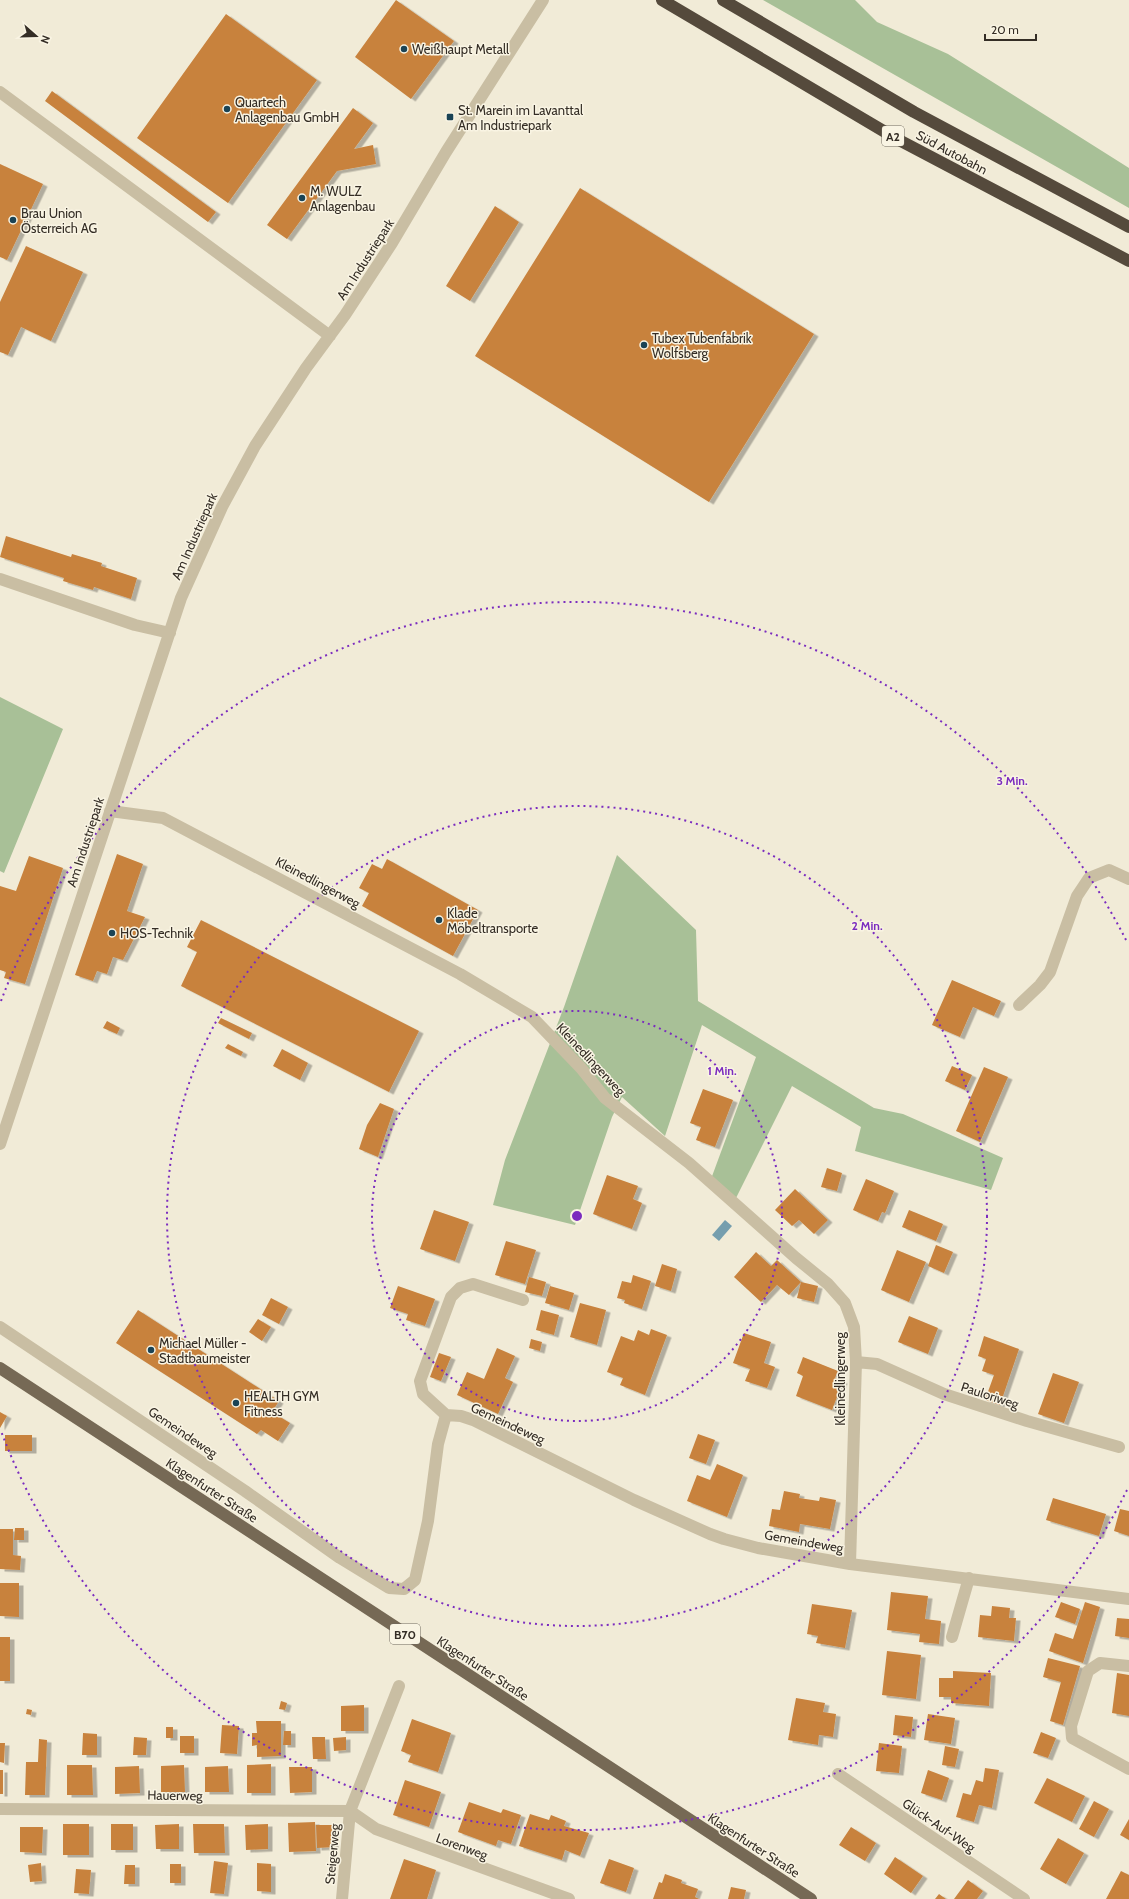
<svg xmlns="http://www.w3.org/2000/svg" width="1129" height="1899" font-family="Cabin,sans-serif">
<defs>
<filter id="shadow"><feDropShadow dx="4.5" dy="2.5" stdDeviation="0" flood-color="#0004"/></filter>
</defs>
<rect width="100%" height="100%" fill="#f1ebd7"/>
<path fill="#a8c097" d="M763,0H855L877,22L948,54L1129,168V208Z
M0,697L63,729L4,873L0,871Z
M617,855L696,930L698,1001L874,1108L903,1114L1003,1158L991,1190L855,1151L861,1127L792,1086L735,1200L711,1179L756,1057L702,1025L665,1136L622,1097L612,1117L575,1225L493,1205L505,1160L564,1007Z"/>
<path fill="#759eae" d="M725,1220L732,1226L719,1241L712,1235Z"/>
<path fill="#c8823d" filter="url(#shadow)" d="M396,0L454,41L411,99L355,57Z
M226,14L317,80L228,203L137,138Z
M52,91L216,212L208,222L45,101Z
M353,108L373,123L354,149L373,145L376,164L337,171L287,239L267,225Z
M0,164L43,184L7,260L0,257Z
M580,188L814,334L709,502L475,356Z
M495,206L519,222L470,301L446,286Z
M26,246L83,272L51,341L21,327L8,355L0,352V302Z
M6,536L71,557L72,554L102,563L101,566L137,578L131,599L94,587L93,590L63,581L64,578L0,557Z
M117,854L143,864L127,911L145,917L123,960L113,957L107,974L97,971L93,981L75,975Z
M29,856L63,868L25,984L4,978L6,972L0,970V886L16,891Z
M387,859L478,910L453,956L362,906L369,893L359,888L372,864L382,869Z
M201,920L419,1031L389,1092L181,986L197,952L187,947Z
M952,980L1001,1001L994,1016L973,1007L960,1037L932,1025Z
M221,1018L252,1033L249,1039L218,1023Z
M107,1021L120,1028L117,1034L103,1028Z
M228,1044L243,1052L241,1056L225,1048Z
M282,1049L308,1063L300,1080L273,1066Z
M952,1066L972,1075L965,1090L945,1081Z
M984,1067L1008,1077L980,1142L956,1131Z
M703,1089L733,1100L715,1147L696,1140L701,1127L690,1123Z
M380,1103L394,1109L378,1157L359,1149L367,1125Z
M827,1168L842,1173L837,1191L821,1187Z
M607,1175L638,1186L633,1199L642,1203L632,1229L593,1214Z
M866,1179L894,1191L885,1213L882,1212L878,1221L853,1210Z
M795,1189L828,1220L814,1234L799,1220L792,1226L775,1210Z
M434,1210L469,1222L455,1261L420,1249Z
M909,1210L943,1224L936,1241L902,1227Z
M506,1241L536,1250L525,1284L495,1275Z
M936,1245L953,1252L944,1273L928,1266Z
M897,1250L926,1262L909,1302L881,1290Z
M756,1252L771,1266L777,1260L801,1282L789,1295L777,1285L761,1302L734,1277Z
M662,1264L677,1269L671,1291L655,1286Z
M633,1275L651,1281L642,1309L624,1303L625,1300L617,1298L622,1281L631,1283Z
M529,1277L546,1282L542,1296L525,1292Z
M801,1282L818,1286L814,1302L797,1298Z
M398,1286L435,1299L425,1326L406,1320L408,1314L390,1308Z
M550,1286L574,1293L569,1310L545,1303Z
M271,1298L288,1307L279,1324L262,1315Z
M580,1303L606,1310L597,1345L570,1337Z
M138,1310L279,1401L272,1412L290,1423L278,1441L261,1430L257,1434L116,1343Z
M541,1310L559,1315L554,1335L536,1330Z
M909,1316L938,1328L928,1354L898,1342Z
M258,1319L271,1327L262,1341L249,1332Z
M651,1329L667,1335L645,1395L620,1385L623,1378L607,1372L621,1336L634,1341L638,1330L649,1335Z
M744,1333L771,1342L764,1363L775,1367L767,1388L745,1381L750,1369L733,1363Z
M984,1336L1019,1349L1000,1405L985,1400L994,1375L982,1371L986,1359L978,1356Z
M531,1339L542,1342L540,1351L529,1348Z
M497,1348L515,1356L505,1378L513,1382L498,1414L457,1395L467,1372L484,1379Z
M439,1353L451,1357L441,1381L430,1377Z
M803,1357L838,1371L835,1378L843,1381L832,1410L796,1396L803,1376L797,1373Z
M1053,1373L1079,1382L1064,1423L1038,1414Z
M0,1412L7,1416L0,1428Z
M698,1434L715,1440L706,1464L689,1458Z
M5,1435H32V1451H5Z
M717,1464L743,1475L727,1517L687,1501L697,1475L710,1480Z
M784,1491L800,1494L799,1498L819,1501L820,1497L836,1500L830,1529L800,1524L799,1532L769,1526L772,1509L780,1510Z
M1053,1498L1106,1514L1099,1536L1046,1520Z
M1120,1509L1129,1511V1536L1114,1531Z
M15,1528H24V1540H14Z
M0,1529H13V1555L21,1556L20,1570L0,1569Z
M0,1583H19V1617L0,1616Z
M891,1592L928,1596L925,1619L941,1621L939,1644L919,1642L920,1634L887,1630Z
M1061,1602L1080,1609L1075,1624L1055,1617Z
M1085,1602L1100,1607L1083,1663L1049,1651L1055,1633L1073,1639Z
M812,1604L852,1610L845,1648L816,1643L818,1636L807,1634Z
M992,1606L1010,1608L1009,1618H1016L1014,1641L978,1637L980,1615L991,1616Z
M1117,1618L1129,1619V1638L1115,1636Z
M0,1637H10V1681H0Z
M887,1651L921,1655L916,1699L882,1695Z
M1048,1658L1080,1666L1063,1725L1050,1721L1061,1682L1043,1677Z
M953,1671L991,1673L989,1706L951,1703V1697H939V1678H953Z
M1117,1673L1129,1675V1716L1112,1713Z
M796,1698L825,1703L823,1712L836,1714L833,1737L819,1735L818,1745L788,1740Z
M281,1701L287,1703L285,1710L279,1709Z
M364,1705V1731H341V1706Z
M27,1709L32,1710L31,1715L26,1714Z
M928,1714L955,1718L951,1744L924,1740Z
M895,1715L913,1717L911,1737L893,1735Z
M412,1719L451,1733L438,1772L408,1762L411,1755L401,1751Z
M256,1721H281V1756L257,1757V1745L252,1746V1733H257Z
M222,1725L239,1726L237,1754L220,1753Z
M166,1727H173V1738H166Z
M284,1731H291V1745H283Z
M1041,1732L1056,1738L1048,1758L1033,1753Z
M83,1733L97,1734V1755H82Z
M180,1736H194V1753H180Z
M134,1737L147,1738L146,1755H133Z
M312,1737H325L326,1759H313Z
M346,1737V1750L334,1751L333,1738Z
M39,1739L47,1740L45,1795H25L26,1762H38Z
M0,1743H5L4,1763L0,1762Z
M879,1743L902,1746L899,1773L876,1771Z
M945,1746L959,1749L955,1767L942,1765Z
M271,1764V1793H247V1765Z
M67,1765H92L93,1795H67Z
M184,1765L185,1792H161V1766Z
M139,1766L140,1793L115,1794V1767Z
M228,1766L229,1792H205V1767Z
M289,1767H312V1792L290,1793Z
M985,1768L999,1770L992,1808L979,1805L974,1822L956,1817L963,1793L971,1795L976,1780L983,1782Z
M0,1770H3V1794H0Z
M928,1770L949,1778L942,1800L921,1793Z
M1047,1778L1085,1796L1072,1822L1034,1803Z
M405,1780L441,1792L429,1827L393,1815Z
M1094,1801L1109,1809L1094,1837L1079,1829Z
M469,1802L501,1813L503,1809L521,1815L511,1844L498,1840L496,1846L458,1832Z
M530,1814L549,1820L551,1815L566,1821L564,1826L589,1833L580,1856L565,1850L562,1860L519,1846Z
M1129,1819V1840L1120,1835Z
M315,1822L316,1851L289,1852L288,1823Z
M63,1824H89V1855H63Z
M111,1824H133V1850H111Z
M179,1824V1849H156L155,1825Z
M193,1824H224L225,1853H194Z
M268,1824V1849L246,1850L245,1825Z
M316,1825H334V1847L317,1848Z
M20,1827H43L42,1853L20,1852Z
M851,1827L876,1843L865,1861L839,1845Z
M1058,1838L1084,1853L1066,1884L1040,1869Z
M895,1857L923,1876L911,1893L884,1874Z
M404,1859L436,1870L427,1899H390Z
M609,1859L634,1868L626,1892L600,1883Z
M214,1861L228,1863L224,1894L210,1893Z
M41,1863L42,1881L30,1882L28,1865Z
M257,1863L271,1864V1892L257,1891Z
M170,1864H181V1883H170Z
M125,1865H135V1884H124Z
M76,1869L91,1870L89,1894L74,1893Z
M1121,1871L1129,1875V1899H1106Z
M665,1874L682,1880L681,1883L698,1889L695,1897L699,1899H653L659,1882L662,1883Z
M968,1880L983,1891L977,1899H954Z
M731,1887L746,1890L744,1899H728Z
M939,1894L946,1899H935Z"/>
<g fill="none" stroke-linecap="round" stroke-linejoin="round">
<path stroke="#c9bea3" stroke-width="12" d="M0,92L330,336
M0,579L135,625L170,633
M110,811L163,818L460,974L532,1017L581,1068L605,1098L689,1163L796,1258L828,1284L845,1303L854,1327L856,1362L850,1564
M1019,1005L1040,985L1050,972L1077,896L1089,878L1109,870L1129,879
M0,1144L181,598L222,507L255,446L306,368L345,315L392,243L446,152L543,0
M0,1327L245,1491L340,1558L389,1588L404,1589L415,1580L428,1521L438,1444L446,1415L461,1416L473,1420L634,1500L710,1534L724,1539L758,1548L850,1564L1129,1599
M856,1362L877,1364L944,1394L1027,1421L1119,1447
M446,1415L423,1394L420,1381L451,1297L460,1288L473,1284L523,1300
M952,1637L969,1578
M1129,1666L1100,1663L1088,1671L1071,1726L1072,1738L1129,1769
M838,1774L1024,1899
M0,1809L350,1811
M350,1811L376,1829L569,1899
M342,1899L350,1811L399,1686"/>
<path stroke="#766955" stroke-width="12" d="M0,1368L811,1899"/>
<path stroke="#554a3c" stroke-width="12" d="M662,0L897,139L1129,261
M723,0L914,112L1129,227"/>
</g>
<g fill="none" stroke="#7b2cbf" stroke-width="2" stroke-dasharray="2 4">
<circle cx="577" cy="1216" r="205"/>
<circle cx="577" cy="1216" r="410"/>
<path d="M1127 1490A615 615 0 0 1 1 1431M1 1001A615 615 0 0 1 1127 942"/>
</g>
<g fill="#1a4355" stroke="#f9f4e3" stroke-width="1.5">
<circle cx="404" cy="49" r="4"/>
<circle cx="227" cy="109" r="4"/>
<rect x="446" y="113" width="8" height="8" rx="2"/>
<circle cx="302" cy="198" r="4"/>
<circle cx="13" cy="220" r="4"/>
<circle cx="644" cy="345" r="4"/>
<circle cx="439" cy="920" r="4"/>
<circle cx="112" cy="933" r="4"/>
<circle cx="151" cy="1350" r="4"/>
<circle cx="236" cy="1403" r="4"/>
</g>
<g text-anchor="middle" dominant-baseline="central" stroke-width="3" stroke-linejoin="round" paint-order="stroke">
<g fill="#f9f4e3" stroke="#6f695e" stroke-width="1">
<rect x="882" y="126" width="22" height="20" rx="3"/>
<rect x="390" y="1624" width="30" height="20" rx="3"/>
</g>
<g font-size="12" font-weight="bold" fill="#342d25">
<text x="893" y="136">A2</text>
<text x="405" y="1634">B70</text>
</g>
<g font-size="13" fill="#342d25" stroke="#f9f4e3" text-anchor="start">
<text x="412" y="49">Weißhaupt Metall</text>
<text x="235" y="102">Quartech<tspan x="235" dy="15">Anlagenbau GmbH</tspan></text>
<text x="458" y="110">St. Marein im Lavanttal<tspan x="458" dy="15">Am Industriepark</tspan></text>
<text x="310" y="191">M. WULZ<tspan x="310" dy="15">Anlagenbau</tspan></text>
<text x="21" y="213">Brau Union<tspan x="21" dy="15">Österreich AG</tspan></text>
<text x="652" y="338">Tubex Tubenfabrik<tspan x="652" dy="15">Wolfsberg</tspan></text>
<text x="447" y="913">Klade<tspan x="447" dy="15">Möbeltransporte</tspan></text>
<text x="120" y="933">HOS-Technik</text>
<text x="159" y="1343">Michael Müller -<tspan x="159" dy="15">Stadtbaumeister</tspan></text>
<text x="244" y="1396">HEALTH GYM<tspan x="244" dy="15">Fitness</tspan></text>
</g>
<g font-size="13" fill="#342d25" stroke="#f9f4e3">
<text transform="translate(952 152) rotate(28)">Süd Autobahn</text>
<text transform="translate(365 259) rotate(-57)">Am Industriepark</text>
<text transform="translate(194 536) rotate(-66)">Am Industriepark</text>
<text transform="translate(85 842) rotate(-72)">Am Industriepark</text>
<text transform="translate(318 882) rotate(28)">Kleinedlingerweg</text>
<text transform="translate(591 1059) rotate(47)">Kleinedlingerweg</text>
<text transform="translate(840 1379) rotate(-90)">Kleinedlingerweg</text>
<text transform="translate(990 1395) rotate(18)">Pauloriweg</text>
<text transform="translate(508 1423) rotate(25)">Gemeindeweg</text>
<text transform="translate(183 1432) rotate(34)">Gemeindeweg</text>
<text transform="translate(212 1490) rotate(33)">Klagenfurter Straße</text>
<text transform="translate(804 1541) rotate(10)">Gemeindeweg</text>
<text transform="translate(483 1668) rotate(33)">Klagenfurter Straße</text>
<text transform="translate(175 1795) rotate(1)">Hauerweg</text>
<text transform="translate(939 1825) rotate(34)">Glück-Auf-Weg</text>
<text transform="translate(754 1845) rotate(33)">Klagenfurter Straße</text>
<text transform="translate(462 1846) rotate(20)">Lorenweg</text>
<text transform="translate(332 1854) rotate(-85)">Steigerweg</text>
</g>
</g>
<circle cx="577" cy="1216" r="6" fill="#7b2cbf" stroke="#f9f4e3" stroke-width="2"/>
<g font-size="12" text-anchor="middle" font-weight="bold" fill="#7b2cbf" stroke="#f9f4e3" stroke-width="3" stroke-linejoin="round" paint-order="stroke">
<text x="1012" y="785">3 Min.</text>
<text x="867" y="930">2 Min.</text>
<text x="722" y="1075">1 Min.</text>
</g>
<g transform="translate(36 36) rotate(110)" stroke="#f9f4e3" stroke-width="3" paint-order="stroke">
<path d="M0-3L7 15L0 10L-7 15Z" fill="#342d25"/>
<text y="-6" font-size="11" font-weight="bold" text-anchor="middle" fill="#342d25">N</text>
</g>
<path d="M985 34v6h51v-6" fill="none" stroke="#342d25" stroke-width="2"/>
<text x="991" y="34" font-size="12" fill="#342d25" stroke="#f9f4e3" stroke-width="3" paint-order="stroke">20 m</text>
</svg>
